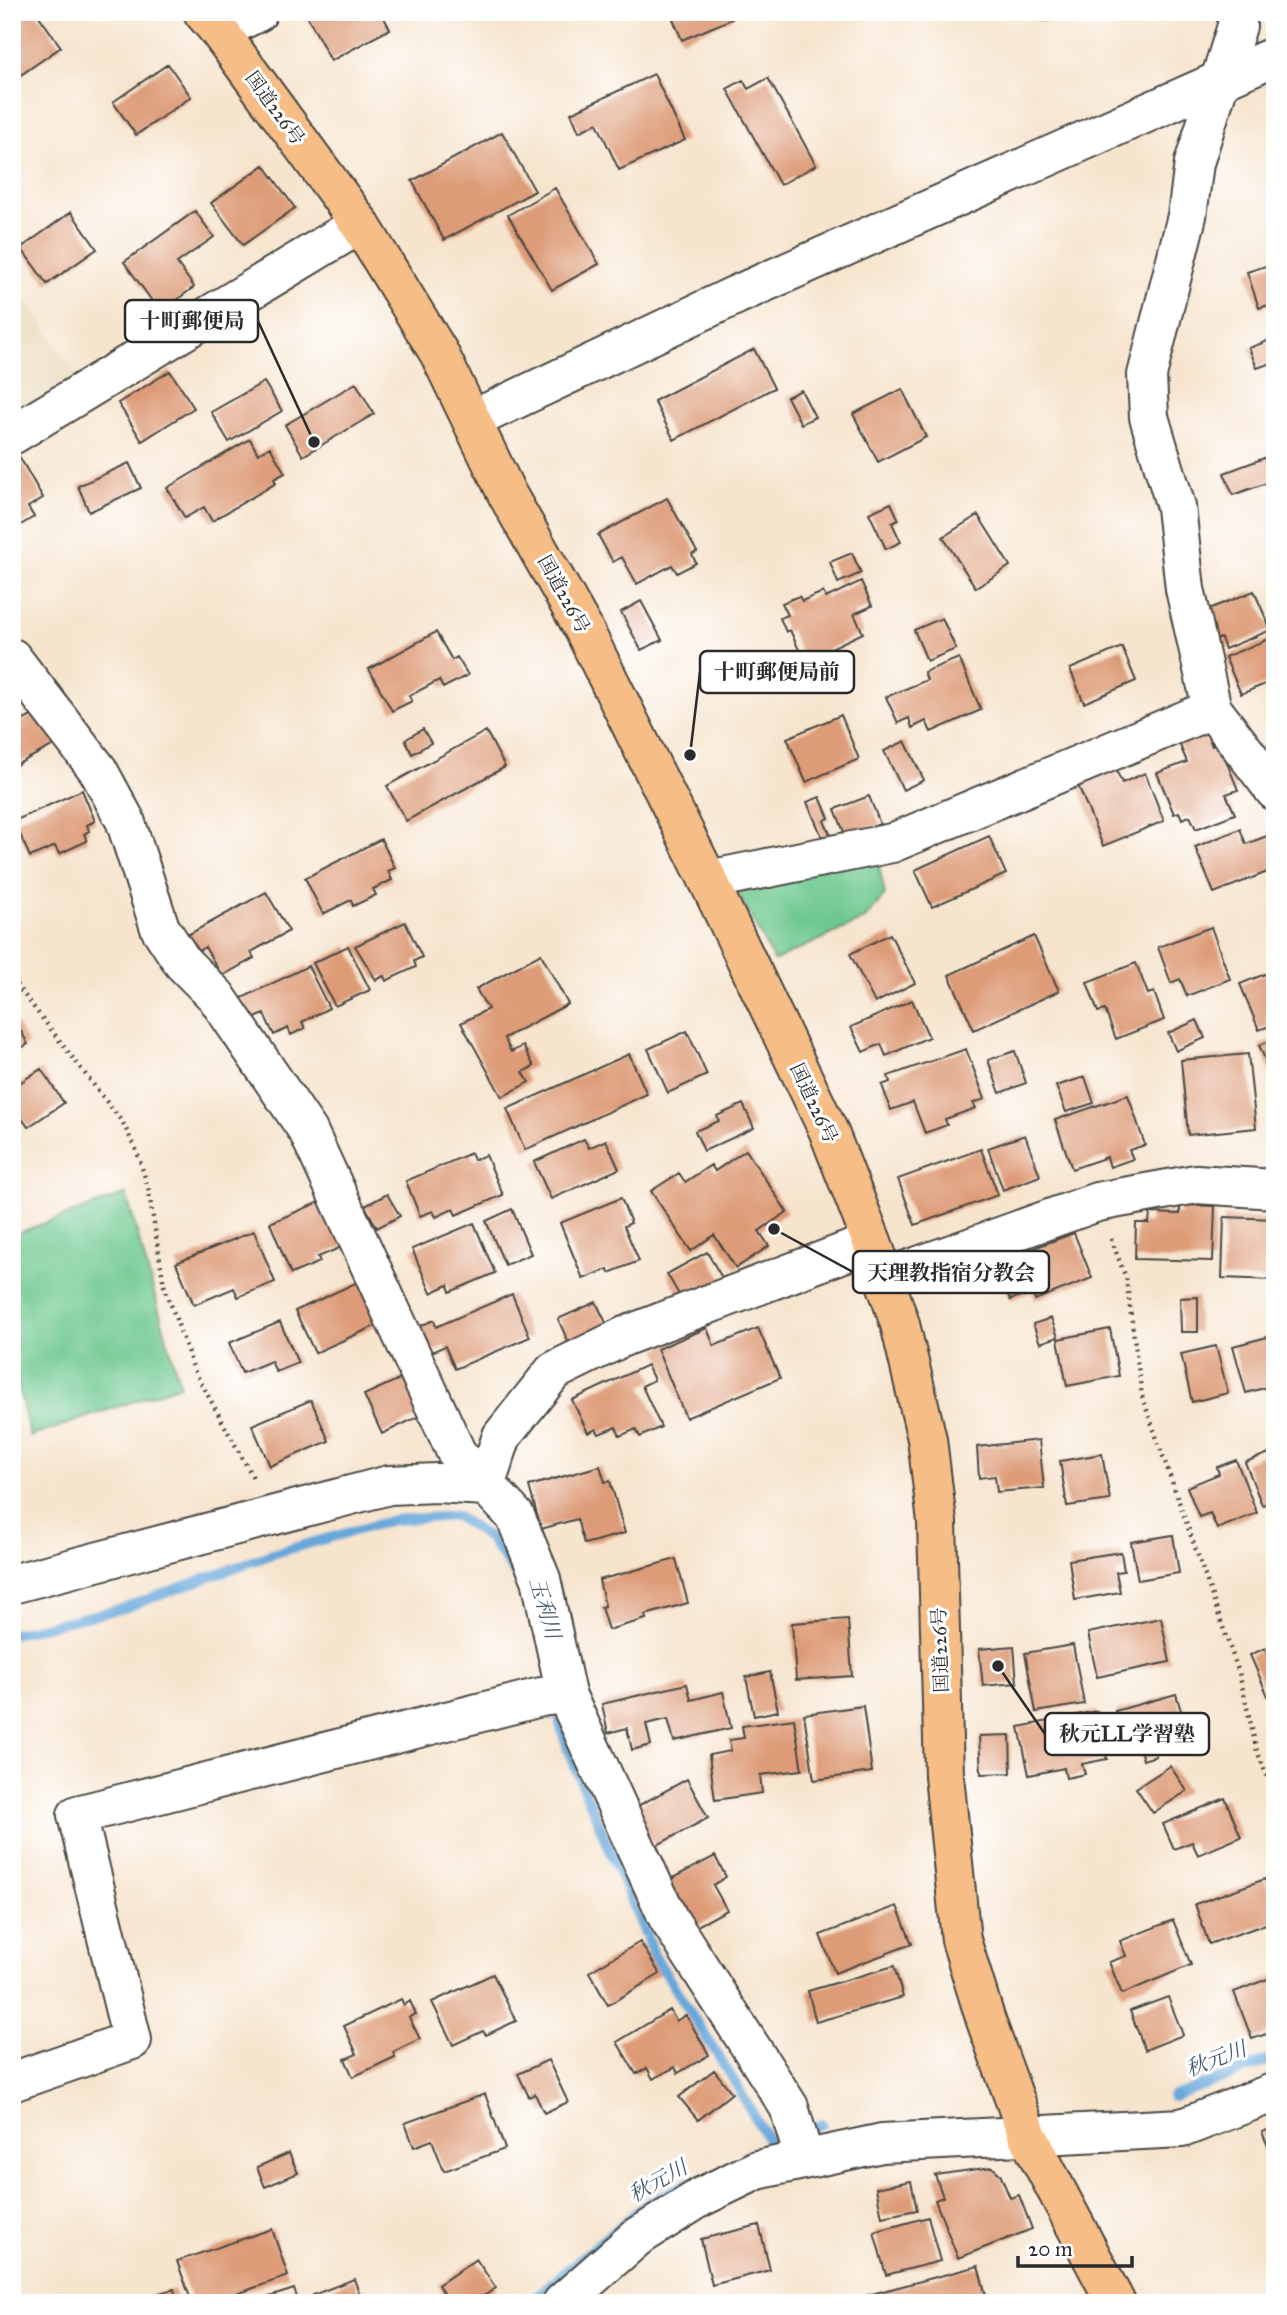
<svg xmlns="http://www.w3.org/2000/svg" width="1287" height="2315" font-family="'IM FELL Great Primer','Noto Serif JP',serif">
<rect width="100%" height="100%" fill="#fff"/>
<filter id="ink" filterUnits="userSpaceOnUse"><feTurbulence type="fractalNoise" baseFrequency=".0143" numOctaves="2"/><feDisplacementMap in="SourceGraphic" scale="14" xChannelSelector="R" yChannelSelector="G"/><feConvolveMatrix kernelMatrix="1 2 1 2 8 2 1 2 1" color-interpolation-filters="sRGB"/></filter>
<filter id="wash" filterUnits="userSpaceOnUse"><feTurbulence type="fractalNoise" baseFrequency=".00686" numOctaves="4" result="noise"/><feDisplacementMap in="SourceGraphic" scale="28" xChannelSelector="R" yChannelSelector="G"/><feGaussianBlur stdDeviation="1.57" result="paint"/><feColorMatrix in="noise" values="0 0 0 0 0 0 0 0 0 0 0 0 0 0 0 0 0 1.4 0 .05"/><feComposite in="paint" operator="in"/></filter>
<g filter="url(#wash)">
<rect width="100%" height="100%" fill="#f6e4cd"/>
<path fill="#e9d9ba" d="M12,277L81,383L12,427Z"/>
<path fill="#6dc88f" stroke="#4c7a5d" stroke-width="2" d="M877,856L885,895L865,919L774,961L735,887Z
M126,1194L180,1385L30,1437L12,1359V1235Z"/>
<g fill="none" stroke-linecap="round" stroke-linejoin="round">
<path stroke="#68a7da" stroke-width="10" d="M12,1634L124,1608L275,1553L393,1520L456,1516L489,1538L523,1584L526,1597
M559,1720L568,1750L654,1955L733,2079L770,2144
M1172,2097L1275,2058
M746,2156L822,2124
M532,2303L552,2282L646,2204L690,2182"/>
</g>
<g id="blocks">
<path fill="#dd9b77" d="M16,12H36L61,47L12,81V15Z
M305,12H381L390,29L331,61Z
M670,12H729L732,19L682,40Z
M1041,12H1073L1074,19L1041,21Z
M168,64L191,97L136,135L113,102Z
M654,74L685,140L619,170L597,123L579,132L571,113Z
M768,78L816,165L780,185L727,89L743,80L748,89Z
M502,132L535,191L444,240L412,181Z
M264,165L295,208L243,245L211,203Z
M555,188L599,264L552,290L508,215Z
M195,211L214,237L177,263L194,287L160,312L124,262Z
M71,212L97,249L47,284L21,248Z
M1275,263V303L1259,308L1247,272Z
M1275,338V362L1257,368L1249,348Z
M754,349L774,388L674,440L654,401Z
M170,371L194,408L142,441L118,403Z
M264,382L282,411L229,442L211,412Z
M356,383L374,414L303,456L285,425Z
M902,389L926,437L878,462L853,414Z
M801,390L815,417L801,424L787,397Z
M250,439L258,454L270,447L285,473L274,479L276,483L212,521L204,507L185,518L167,488Z
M1275,454V480L1233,495L1224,473Z
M19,456L43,498L28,507L34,517L12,530V460Z
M129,463L141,488L89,512L78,486Z
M667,498L697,552L692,554L696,563L677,573L672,565L637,584L622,557L613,562L598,535Z
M891,503L899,520L892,523L901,542L886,549L869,513Z
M978,515L1010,566L976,588L943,537Z
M852,553L861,573L838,583L830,562Z
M861,581L872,606L854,614L863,633L804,661L790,630L786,632L780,618L788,615L782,603L799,596L802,601L823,592L826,598Z
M1254,591L1271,630L1225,649L1221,638L1216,640L1204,611Z
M641,601L662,640L641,650L621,612Z
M942,618L956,649L927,661L914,630Z
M436,632L452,660L457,657L468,675L443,688L439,680L409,696L412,701L392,711L369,669Z
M1271,638L1275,648V680L1241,694L1225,657Z
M1122,647L1136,681L1084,703L1070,669Z
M959,658L981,710L931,732L926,721L912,728L909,718L898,723L886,697L927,680L924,672Z
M41,711L58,743L16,765L12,758V726Z
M841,715L859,759L806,782L787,738Z
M423,729L431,743L412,754L405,740Z
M486,731L505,767L406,821L387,786Z
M1206,732L1212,746L1219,743L1238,790L1226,794L1235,814L1196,829L1190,816L1182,819L1179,812L1174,814L1157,773L1187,762L1179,743Z
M905,741L924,780L903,790L884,751Z
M1116,770L1122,783L1145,773L1164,821L1103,846L1078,785Z
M82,790L95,821L87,825L89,831L84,834L87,841L59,854L55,846L30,857L14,821Z
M869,796L880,824L846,837L835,809Z
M820,797L829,818L824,821L831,836L823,839L807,802Z
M1240,829L1246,844L1275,833V869L1214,893L1195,847Z
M989,836L1006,874L932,907L915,870Z
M381,839L395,868L388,871L392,880L373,889L376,895L353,906L351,900L323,914L305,878Z
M266,892L289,931L251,952L254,958L222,976L205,947L193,954L184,937Z
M405,922L422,957L414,961L416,967L386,981L384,976L376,980L355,946Z
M1211,927L1230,979L1187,996L1180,979L1171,983L1158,947Z
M890,934L915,983L875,1003L850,954Z
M1034,936L1059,991L974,1030L949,975Z
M348,946L370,990L335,1006L313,963Z
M541,954L568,1004L504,1038L511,1052L523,1046L534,1066L523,1072L529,1082L502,1097L461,1023L488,1009L476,989Z
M1136,963L1148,994L1154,992L1164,1020L1116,1039L1105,1010L1098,1012L1087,982Z
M308,966L329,1008L302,1022L305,1028L291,1035L288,1028L274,1035L264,1014L249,1021L238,1000Z
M1275,970V1024L1259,1030L1240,984Z
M912,1000L929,1037L886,1056L881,1044L863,1052L851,1027Z
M12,1015L28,1044L12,1053Z
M1197,1020L1205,1038L1176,1051L1168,1033Z
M687,1031L707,1075L668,1093L648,1049Z
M1275,1039V1083L1259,1045Z
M966,1049L985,1099L973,1103L976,1108L945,1119L947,1125L925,1133L913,1102L891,1110L882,1085L890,1082L888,1076Z
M1015,1051L1026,1083L1000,1093L988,1060Z
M629,1054L647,1094L525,1150L507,1109Z
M1248,1054L1256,1128L1188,1135L1181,1060Z
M41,1069L64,1103L28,1127L12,1104V1088Z
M1085,1077L1094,1103L1066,1112L1056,1086Z
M1128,1095L1145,1145L1129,1150L1133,1159L1110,1167L1107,1157L1072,1169L1055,1120Z
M743,1104L754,1128L704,1151L695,1131L719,1121L717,1116Z
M1025,1135L1040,1176L1003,1190L988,1148Z
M584,1139L589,1148L606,1140L619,1169L551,1199L534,1162Z
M981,1149L998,1195L915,1225L898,1179Z
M746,1150L787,1212L759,1231L769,1246L736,1268L714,1235L691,1251L651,1191L679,1173L685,1182L711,1165L715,1171Z
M471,1153L474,1160L486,1155L503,1195L456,1215L453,1209L436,1217L433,1211L420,1216L406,1181Z
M387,1194L400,1216L377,1228L365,1206Z
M621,1198L631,1223L624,1226L639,1261L609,1273L608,1269L583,1279L560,1223Z
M324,1200L344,1246L318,1257L320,1262L291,1274L270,1223Z
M1180,1205L1215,1206L1213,1261L1135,1259L1136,1223H1149L1150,1213L1180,1214Z
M512,1209L531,1254L505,1265L486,1221Z
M1224,1217L1275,1219V1280L1222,1278Z
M474,1223L495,1273L450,1292L448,1285L431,1293L412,1249Z
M254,1231L275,1282L238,1297L234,1288L194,1305L176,1263Z
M1074,1233L1092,1278L1035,1300L1032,1292L1010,1300L998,1270L1020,1261L1018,1254Z
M707,1252L725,1283L685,1305L667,1274Z
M364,1279L384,1322L315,1353L295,1311Z
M512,1294L530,1337L455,1369L445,1346L425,1355L413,1329L434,1320L436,1327Z
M1198,1297V1332H1181L1180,1298Z
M596,1302L609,1329L570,1346L558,1319Z
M1051,1318L1058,1337L1040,1343L1033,1324Z
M280,1322L298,1363L276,1372L271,1361L242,1373L229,1343Z
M707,1328L714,1346L758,1328L780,1378L686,1418L657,1349Z
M1110,1329L1119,1376L1067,1386L1058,1339Z
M1275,1335V1381L1270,1382L1271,1386L1246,1393L1233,1346Z
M1216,1346L1228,1393L1192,1402L1181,1354Z
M647,1365L654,1380L642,1386L661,1427L640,1437L636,1429L620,1436L616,1427L599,1434L596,1429L588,1433L572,1400Z
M406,1376L424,1414L382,1434L364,1395Z
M311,1400L329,1441L270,1466L252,1425Z
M1039,1440L1044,1488L997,1492L995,1476L979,1478L977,1447Z
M1275,1451V1501L1262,1505L1245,1462Z
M1102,1454L1110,1500L1067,1506L1060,1461Z
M1236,1460L1257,1513L1217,1529L1210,1513L1199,1517L1187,1487L1219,1474L1217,1467Z
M600,1466L605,1482L610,1481L625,1533L584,1544L577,1519L541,1529L529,1486Z
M1173,1535L1179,1573L1138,1580L1131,1542Z
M1121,1552L1124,1571L1116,1572L1120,1592L1075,1600L1069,1560Z
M676,1559L688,1603L645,1615L646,1619L608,1630L601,1607L605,1606L599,1580Z
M1161,1618L1170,1662L1097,1677L1088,1633Z
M848,1619L852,1676L796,1680L792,1623Z
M1073,1645L1084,1704L1036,1712L1025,1653Z
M1014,1646L1017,1683L983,1686L979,1649Z
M1265,1648L1268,1656L1275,1653V1701L1271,1703L1250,1655Z
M770,1672L778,1711L754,1716L746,1677Z
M687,1684L691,1700L723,1692L731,1728L674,1741L668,1719L646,1724L651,1745L632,1750L627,1728L608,1733L602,1704Z
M1176,1694L1188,1734L1153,1744L1156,1756L1143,1760L1135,1732L1123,1736L1115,1711Z
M863,1706L872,1772L814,1780L804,1714Z
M1097,1711L1107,1759L1082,1764L1085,1774L1066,1778L1064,1768L1029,1775L1019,1727Z
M794,1719L802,1770L760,1775L762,1793L715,1800L709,1755L731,1751L729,1740L744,1738L742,1726Z
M1010,1735L1011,1773L981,1774L979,1736Z
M1170,1766L1187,1791L1153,1813L1136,1788Z
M687,1779L708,1818L654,1847L634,1808Z
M1225,1798L1241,1837L1198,1855L1192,1842L1174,1849L1163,1824Z
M715,1856L726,1877L713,1885L727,1910L688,1931L663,1883Z
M1265,1879L1275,1905V1921L1209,1944L1195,1904Z
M897,1906L912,1944L835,1973L820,1935Z
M1173,1920L1191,1965L1122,1994L1109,1962L1126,1956L1120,1941Z
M640,1942L660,1974L608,2005L589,1972Z
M894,1966L903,1997L816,2022L808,1991Z
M493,1974L516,2021L486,2035L483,2031L453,2045L432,2002Z
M1275,1976V2031L1252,2039L1234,1992Z
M1168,1997L1183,2035L1145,2050L1130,2011Z
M401,1999L404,2005L410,2001L416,2014L409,2017L420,2039L393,2052L395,2057L353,2077L345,2059L357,2054L344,2026Z
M670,2010L676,2021L686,2015L709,2055L678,2073L675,2067L653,2079L647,2068L636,2074L617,2042Z
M548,2060L568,2102L544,2113L535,2094L529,2097L518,2074Z
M714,2070L732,2093L698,2120L679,2097Z
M485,2094L505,2149L444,2171L432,2140L414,2147L405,2123Z
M1275,2127V2163L1262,2132Z
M289,2153L298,2173L265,2187L257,2167Z
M992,2167L1000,2174L1010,2198L1019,2195L1032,2229L958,2258L935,2200L943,2197L935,2175Z
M911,2181L917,2210L882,2217L876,2188Z
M928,2217L940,2261L886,2275L874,2232Z
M759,2225L770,2270L712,2285L701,2239Z
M272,2229L288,2276L211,2303H192L177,2261Z
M476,2259L496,2288L473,2303H449L438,2285Z
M978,2266L988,2303H870L868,2295Z
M354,2279L363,2303H316L313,2295Z
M174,2289L177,2303H127V2302Z
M294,2289L299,2303H254V2302Z"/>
</g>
</g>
<g filter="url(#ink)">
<use href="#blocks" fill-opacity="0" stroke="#494743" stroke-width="2"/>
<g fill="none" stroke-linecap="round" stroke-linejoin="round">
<defs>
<path id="minor" d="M1237,12V26L1194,163L1187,216L1147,375L1149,417L1176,507L1185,589L1212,709L1275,791
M219,31L258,12
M12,435L360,224
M12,658L98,770L125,820L160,928L183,963L216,996L308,1131L457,1454L515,1516L541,1579L566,1694L668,1918L789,2107L804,2158
M708,880L892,843L1212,709
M885,1278L1097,1202L1196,1184L1275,1189
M485,1486L502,1436L554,1371L625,1336L872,1242
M12,1584L389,1485L437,1483L485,1486
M12,2082L132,2040L77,1815L541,1697L566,1694
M562,2303L636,2238L701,2197L757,2170L882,2143L1182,2128L1275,2092"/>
<path id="tertiary" d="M472,420L736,295L1275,56"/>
<path id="trunk" d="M203,12L219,31L360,224L439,353L507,494L584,630L708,880L828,1130L872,1242L900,1324L927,1439L937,1522L944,1776L961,1940L986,2021L1028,2136L1116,2303"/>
</defs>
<use href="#minor" stroke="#494743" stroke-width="42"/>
<use href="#tertiary" stroke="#494743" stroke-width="42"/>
<use href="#trunk" stroke="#494743" stroke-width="42"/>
<path stroke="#494743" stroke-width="4.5" stroke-dasharray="2 5" stroke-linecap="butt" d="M12,979L123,1123L137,1152L148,1187L164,1285L194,1370L255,1481
M1111,1239L1126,1278L1142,1396L1239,1673L1257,1751L1275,1796"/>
<use href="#minor" stroke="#fff" stroke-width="38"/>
<use href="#tertiary" stroke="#fff" stroke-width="38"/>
<use href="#trunk" stroke="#f6be86" stroke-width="38"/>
</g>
</g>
<g text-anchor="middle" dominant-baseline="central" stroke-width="6" stroke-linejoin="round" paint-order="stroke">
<g font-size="19" fill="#2b2b2b" stroke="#fff">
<text transform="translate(275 108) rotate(54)">国道226号</text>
<text transform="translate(564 594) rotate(61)">国道226号</text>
<text transform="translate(814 1103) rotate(65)">国道226号</text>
<text transform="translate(940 1650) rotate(-92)">国道226号</text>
</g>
<g font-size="21" font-style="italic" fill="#435d71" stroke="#fff">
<text transform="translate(545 1608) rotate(74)">玉利川</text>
<text transform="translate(1216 2059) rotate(-21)">秋元川</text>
<text transform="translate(658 2181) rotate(-29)">秋元川</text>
</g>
</g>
<path fill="none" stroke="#2b2b2b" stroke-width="2.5" d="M314 442L258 321M690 755L700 672M774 1229L853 1272M998 1666L1045 1734"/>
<g fill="#2b2b2b" stroke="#fff" stroke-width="2.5">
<circle cx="314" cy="442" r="7"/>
<circle cx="690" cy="755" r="7"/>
<circle cx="774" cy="1229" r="7"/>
<circle cx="998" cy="1666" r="7"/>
</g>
<g fill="#fff" stroke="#2b2b2b" stroke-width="2.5">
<rect x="125" y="300" width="133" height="42" rx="7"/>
<rect x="700" y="651" width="154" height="42" rx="7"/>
<rect x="853" y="1251" width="196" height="42" rx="7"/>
<rect x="1045" y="1713" width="164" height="42" rx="7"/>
</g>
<g font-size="21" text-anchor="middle" font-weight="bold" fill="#2b2b2b">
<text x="192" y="328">十町郵便局</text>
<text x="777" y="679">十町郵便局前</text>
<text x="951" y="1280">天理教指宿分教会</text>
<text x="1127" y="1741">秋元LL学習塾</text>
</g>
<rect width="1287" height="2315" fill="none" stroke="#fff" stroke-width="42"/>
<path d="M1018 2256v10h114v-10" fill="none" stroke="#2b2b2b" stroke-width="3.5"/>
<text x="1028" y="2256" font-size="21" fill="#2b2b2b" stroke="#ffffff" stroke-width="5" paint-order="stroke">20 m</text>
</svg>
